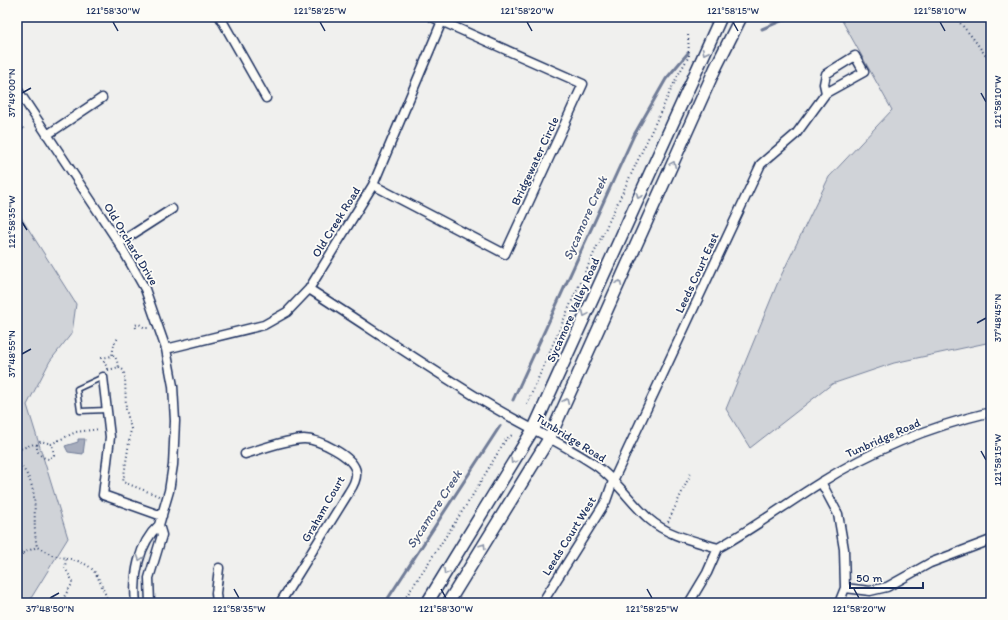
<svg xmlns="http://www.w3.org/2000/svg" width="1008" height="620" font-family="Itim,sans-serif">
<rect width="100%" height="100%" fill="#f0f0ee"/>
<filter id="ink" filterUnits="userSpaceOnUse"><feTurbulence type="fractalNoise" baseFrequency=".025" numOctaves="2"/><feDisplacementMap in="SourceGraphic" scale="8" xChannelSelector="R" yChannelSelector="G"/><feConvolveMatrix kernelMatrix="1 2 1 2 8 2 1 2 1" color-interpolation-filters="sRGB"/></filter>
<g filter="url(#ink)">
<path fill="#d0d3d8" stroke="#76819b" d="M840,17H991V342L894,363L832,384L750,448L726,409L778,282L829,177L892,110Z
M17,211L76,304L72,333L50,361L27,405L68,538L28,603H17Z"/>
<path fill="#a7adbd" stroke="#6f7b97" d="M78,439H85L83,454L68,452L65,446L78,442Z"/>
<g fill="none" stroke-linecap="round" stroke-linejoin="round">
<path stroke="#6f7b97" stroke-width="3" d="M762,29L790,17
M513,400L634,135L666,79L688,53
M385,603L500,426"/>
<defs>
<path id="service" d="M103,377L77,389L80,411L107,410"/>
<path id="minor" d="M220,17L266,98
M17,89L119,243L145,289L166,349L173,386L175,421L173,465L169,491L159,525L162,535L149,578L150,603
M47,135L102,98
M373,185L505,254L583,84L432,17
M119,243L172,209
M309,289C370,328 430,369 493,407C527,427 562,443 595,465C617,480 630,502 649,519C668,536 695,541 718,548C754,528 786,504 820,483C872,450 932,426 991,412
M166,349L264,325L287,312L309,289L373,185L442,21
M103,377L110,437L103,495L162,516
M245,454C261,449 288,439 304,439C318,439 354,456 356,472C357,479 353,486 349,492L280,603
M821,482L838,514L844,549L845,588L839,603
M845,588L870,591L887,587L930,563L991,540
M136,603C133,577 138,544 159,525
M217,603L216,593L219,568
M542,603L606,501L613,481L761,164L796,134L826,93L864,72L855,56L826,74L824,84L826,93
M689,603L707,573L718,548"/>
<path id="secondary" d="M427,603L534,428L721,17
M448,603L550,437L715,69L741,17"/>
</defs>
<use href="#service" stroke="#1b2f5e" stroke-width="7"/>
<use href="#minor" stroke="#1b2f5e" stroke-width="11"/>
<use href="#secondary" stroke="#1b2f5e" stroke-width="14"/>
<path stroke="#1b2f5e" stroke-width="2" stroke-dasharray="1 3" stroke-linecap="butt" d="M955,17L973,38L991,63
M17,134L25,127
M136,328L135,325L139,324L145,328H150
M119,367L123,370L125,376L126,409L131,429L123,482L159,496
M108,369L102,358L112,356L114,344L118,338
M108,370L119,367L115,356H112
M527,404L578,287L677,77L689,56L688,33
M37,445L41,441L51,444L76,432L100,429
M17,450L34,444L37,445C36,453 42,458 49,459L54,455L52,444
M17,461C44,491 30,513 37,547
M668,522L691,473
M17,550L23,553L17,563
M23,553L37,547L52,555L66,558L65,568L72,580V584L64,597
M66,558C101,565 95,577 110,603
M402,603L471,498L506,439L512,435"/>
<use href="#service" stroke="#fdfcf7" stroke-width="4"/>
<use href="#minor" stroke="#fdfcf7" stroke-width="8"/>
<use href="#secondary" stroke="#fdfcf7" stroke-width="11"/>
</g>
<defs><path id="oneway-chevron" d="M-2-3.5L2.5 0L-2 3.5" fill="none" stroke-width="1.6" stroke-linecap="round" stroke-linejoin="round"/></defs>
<g stroke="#8c96aa">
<use href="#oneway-chevron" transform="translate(705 52) rotate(115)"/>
<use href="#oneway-chevron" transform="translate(673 164) rotate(-66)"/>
<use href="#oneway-chevron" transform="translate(639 196) rotate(114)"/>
<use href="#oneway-chevron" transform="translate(619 283) rotate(-66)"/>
<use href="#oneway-chevron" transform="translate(585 314) rotate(114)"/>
<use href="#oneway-chevron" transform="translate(566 401) rotate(-66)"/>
<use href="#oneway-chevron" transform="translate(513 461) rotate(122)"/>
<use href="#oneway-chevron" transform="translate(483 546) rotate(-58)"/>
<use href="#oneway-chevron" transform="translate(140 558) rotate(108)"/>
<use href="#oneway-chevron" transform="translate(446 572) rotate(121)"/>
</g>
</g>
<path fill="none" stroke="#1b2f5e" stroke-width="1.5" d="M113,22L118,31M320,22L325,31M527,22L532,31M733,22L738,31M940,22L945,31M22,93L31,88M981,93L986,102M22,222L27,230M977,323L986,318M22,354L31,349M981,451L986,460M234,589L239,598M441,589L446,598M647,589L652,598M854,589L859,598M50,598L59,593"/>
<g text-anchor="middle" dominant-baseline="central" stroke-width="3.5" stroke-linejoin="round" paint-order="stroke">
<g font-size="12" fill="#1b2f5e" stroke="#fdfcf7">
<text transform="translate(535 161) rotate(-65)">Bridgewater Circle</text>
<text transform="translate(336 222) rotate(-58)">Old Creek Road</text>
<text transform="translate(131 244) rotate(59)">Old Orchard Drive</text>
<text transform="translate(697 273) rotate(-65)">Leeds Court East</text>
<text transform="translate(573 310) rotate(-66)">Sycamore Valley Road</text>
<text transform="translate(571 438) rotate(32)">Tunbridge Road</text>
<text transform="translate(883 438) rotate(-24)">Tunbridge Road</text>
<text transform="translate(323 509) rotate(-60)">Graham Court</text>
<text transform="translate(569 536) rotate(-58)">Leeds Court West</text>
</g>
<g font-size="13" font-style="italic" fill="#4c5b7f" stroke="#fdfcf7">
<text transform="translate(585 218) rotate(-66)">Sycamore Creek</text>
<text transform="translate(434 509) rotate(-57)">Sycamore Creek</text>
</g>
</g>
<rect width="1008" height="620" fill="none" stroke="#fdfcf7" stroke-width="44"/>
<path d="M850 582v6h73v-6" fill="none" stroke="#1b2f5e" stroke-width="2"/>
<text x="856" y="582" font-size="12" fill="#1b2f5e" stroke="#fdfcf7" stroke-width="3" paint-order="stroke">50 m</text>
<rect x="22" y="22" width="964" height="576" fill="none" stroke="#1b2f5e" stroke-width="1.5"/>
<g font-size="10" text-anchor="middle" fill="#1b2f5e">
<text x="113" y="14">121°58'30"W</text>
<text x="320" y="14">121°58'25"W</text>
<text x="527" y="14">121°58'20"W</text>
<text x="733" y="14">121°58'15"W</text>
<text x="940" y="14">121°58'10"W</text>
<text transform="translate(11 93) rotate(-90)" y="4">37°49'00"N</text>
<text transform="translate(997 102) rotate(-90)" y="4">121°58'10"W</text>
<text transform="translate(11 222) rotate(-90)" y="4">121°58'35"W</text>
<text transform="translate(997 318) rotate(-90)" y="4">37°48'45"N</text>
<text transform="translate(11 354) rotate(-90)" y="4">37°48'55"N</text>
<text transform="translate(997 460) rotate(-90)" y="4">121°58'15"W</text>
<text x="50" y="612">37°48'50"N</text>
<text x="239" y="612">121°58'35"W</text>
<text x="446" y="612">121°58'30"W</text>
<text x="652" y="612">121°58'25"W</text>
<text x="859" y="612">121°58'20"W</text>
</g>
</svg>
